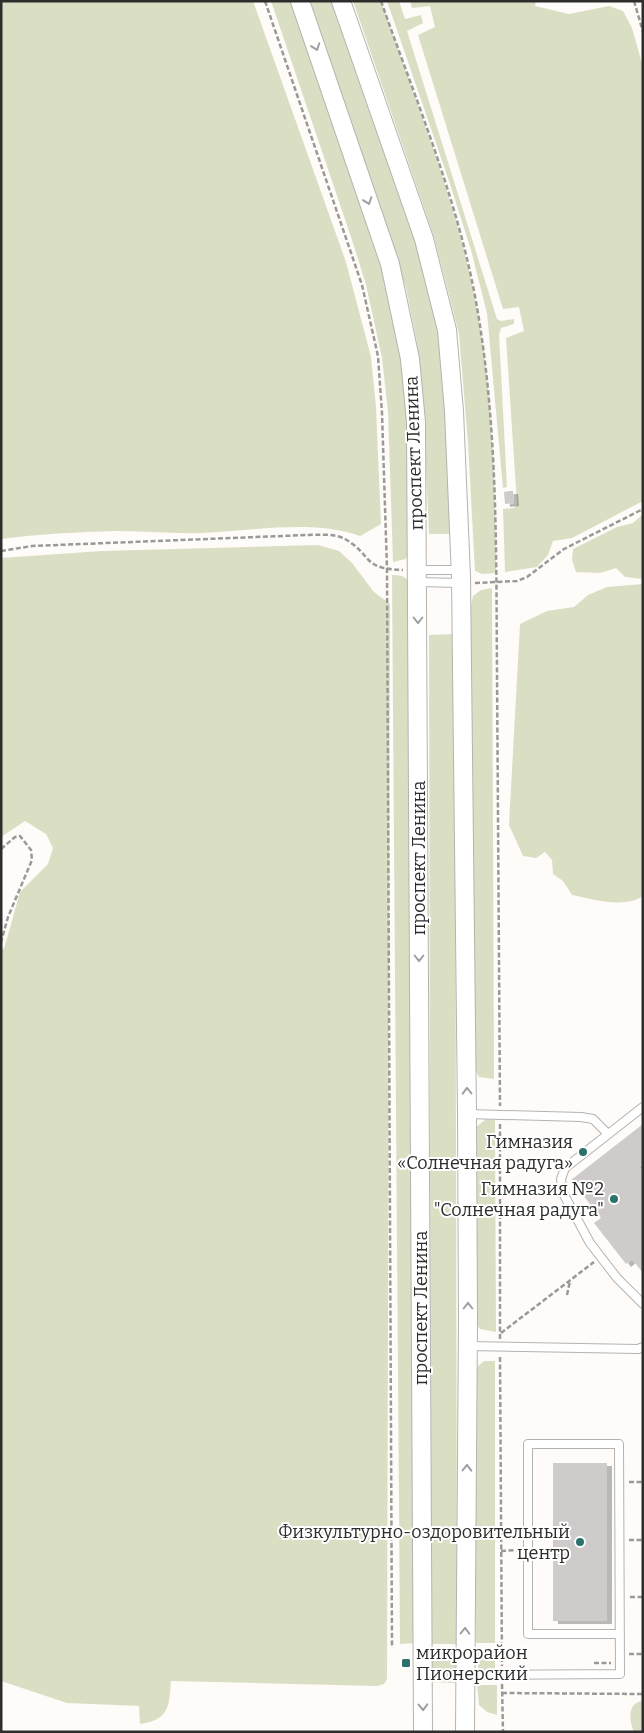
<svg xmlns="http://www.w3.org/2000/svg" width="644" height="1733" font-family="Bitter,serif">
<defs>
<filter id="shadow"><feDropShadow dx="5" dy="3" stdDeviation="0" flood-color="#0004"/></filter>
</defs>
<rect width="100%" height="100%" fill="#fefbf8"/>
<path fill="#dadfc4" d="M1,1H253L346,262L371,357L376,407L381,524L360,536C315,519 250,531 202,533C173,534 144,531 115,531C77,532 39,534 1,539Z
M271,1H292L373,239L385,280L402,355L407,412L409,552L406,559L393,562L388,412L382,358L366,285L353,243Z
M310,1H334L401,194L428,282L439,338L446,397L453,534H429L423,399L417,343L406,288Z
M353,1H381C414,97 454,194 474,294C493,386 495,479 496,573L482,574L475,571L468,443L459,334L434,237Z
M387,1H399L405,19L421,15L423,23L407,31L497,319L501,321L514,319V324L501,328L499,334L507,487L503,488L487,313L471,250L449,181Z
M410,1H536L535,6L569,14L609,6L623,11L632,28L643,67V501L572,538L553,541L548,555L537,567L505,572L503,509L514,508L517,504L506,338L524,331L519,307L503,309L418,35L435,27L430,6L412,8Z
M643,514V579L625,577L616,568L600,573L576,572L572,560L573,549L617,527L633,523Z
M318,545L339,551L352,563L374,592L390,604L387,1679L384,1684L377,1686L171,1681C169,1705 170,1720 140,1724L139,1706L67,1703L1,1681V948L4,949L20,892L48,864L53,848L46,834L25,821L1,837V558L102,551Z
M392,575C405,575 408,578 412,590L414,1643L400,1644Z
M643,584V896C624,909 592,899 572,895L563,881L553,874L552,860L545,852L536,858L523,856L509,825L520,624L547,611L574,607L588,595L607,587Z
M492,588L494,1079L479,1077L475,1069L470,611L473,596L481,590Z
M455,634L457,1644H431L429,635Z
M486,1119L495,1120L496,1332L480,1329L476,1324L475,1128Z
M484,1361H495V1643H476V1373L478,1366Z
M431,1652H457L456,1683L431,1682Z
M476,1652H495V1671H481L478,1667Z
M477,1685H497V1715L487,1712L479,1705Z
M643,1701V1732H634C629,1721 627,1702 643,1701Z"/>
<path fill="#cfcbca" filter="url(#shadow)" d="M509,491H513L514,503L505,504L504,492Z
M643,1124V1164L639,1167L643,1172V1273L632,1259L626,1264L594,1223L601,1218L571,1180Z
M553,1463H607V1621H553Z"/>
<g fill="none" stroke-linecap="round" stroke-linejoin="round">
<defs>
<path id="service" d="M418,570H461
M418,582L461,583
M643,1107L565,1168L561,1179L563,1193L590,1243L617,1278L643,1304
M467,1114L581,1117L593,1119L608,1134
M468,1346L638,1349L643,1347
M465,1675L620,1674L619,1444H528V1634H620"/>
<path id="tertiary" d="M300,1L390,264L410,359L416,422L423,1732
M341,1L424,239L447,330L454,411L461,577L467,1114L468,1320L465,1732"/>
</defs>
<use href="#service" stroke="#b5b3b0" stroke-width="10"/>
<use href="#tertiary" stroke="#b5b3b0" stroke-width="20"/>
<path stroke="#9b9997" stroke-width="2.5" stroke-dasharray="5 2.5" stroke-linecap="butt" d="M265,1L362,285L378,356L382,413L387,569L392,1648
M381,1C415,98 456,195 475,296C498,421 496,546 497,672C498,817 499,962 500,1106
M634,1L643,32
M1,551L32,546L306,535C318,535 335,533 345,539C373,555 361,569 403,570
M475,583L517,581L527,577L564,549L643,509
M1,849L15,837L20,836L31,850L32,860L8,917L1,942
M500,1124V1339
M567,1295L570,1281
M501,1333L594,1262
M500,1357L502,1666
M629,1482H643
M501,1532H520
M629,1540H643
M501,1551L520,1550
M630,1597H643
M629,1654H643
M594,1663H611
M502,1684L503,1732
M502,1693L643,1694"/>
<use href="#service" stroke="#fff" stroke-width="8"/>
<use href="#tertiary" stroke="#fff" stroke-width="18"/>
</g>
<defs><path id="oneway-chevron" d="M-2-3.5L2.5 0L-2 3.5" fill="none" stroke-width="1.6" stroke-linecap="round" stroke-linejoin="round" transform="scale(1.25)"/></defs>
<g stroke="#a1a0a0">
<use href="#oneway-chevron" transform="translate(316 47) rotate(71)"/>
<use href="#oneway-chevron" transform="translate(368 201) rotate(71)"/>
<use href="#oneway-chevron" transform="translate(418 620) rotate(90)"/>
<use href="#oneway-chevron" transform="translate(419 958) rotate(90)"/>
<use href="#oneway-chevron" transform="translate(467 1091) rotate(-91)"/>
<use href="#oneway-chevron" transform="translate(468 1306) rotate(-90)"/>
<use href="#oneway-chevron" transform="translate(467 1468) rotate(-89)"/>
<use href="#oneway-chevron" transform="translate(465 1631) rotate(-89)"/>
<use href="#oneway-chevron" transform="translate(423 1707) rotate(89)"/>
</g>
<g fill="#2a726a" stroke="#fff" stroke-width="2">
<circle cx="583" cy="1152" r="5"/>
<circle cx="614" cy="1199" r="5"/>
<circle cx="580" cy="1542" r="5"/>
<rect x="401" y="1658" width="10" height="10" rx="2.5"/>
</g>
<g text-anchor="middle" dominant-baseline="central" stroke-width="4" stroke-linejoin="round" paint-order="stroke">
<g font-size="18" fill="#2e2d2c" stroke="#fff">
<text transform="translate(414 453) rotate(-92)">проспект Ленина</text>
<text transform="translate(419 858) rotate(-90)">проспект Ленина</text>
<text transform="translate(421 1308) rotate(-90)">проспект Ленина</text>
</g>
<g font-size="18" fill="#2e2d2c" stroke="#fff" text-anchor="end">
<text x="573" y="1142">Гимназия<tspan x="573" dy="21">«Солнечная радуга»</tspan></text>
<text x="604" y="1189">Гимназия №2<tspan x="604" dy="21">"Солнечная радуга"</tspan></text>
<text x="570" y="1532">Физкультурно-оздоровительный<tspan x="570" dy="21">центр</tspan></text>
<text x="416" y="1653" text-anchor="start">микрорайон<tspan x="416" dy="21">Пионерский</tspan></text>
</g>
</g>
<rect width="644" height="1733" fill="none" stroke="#2e2d2c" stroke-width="5"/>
</svg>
